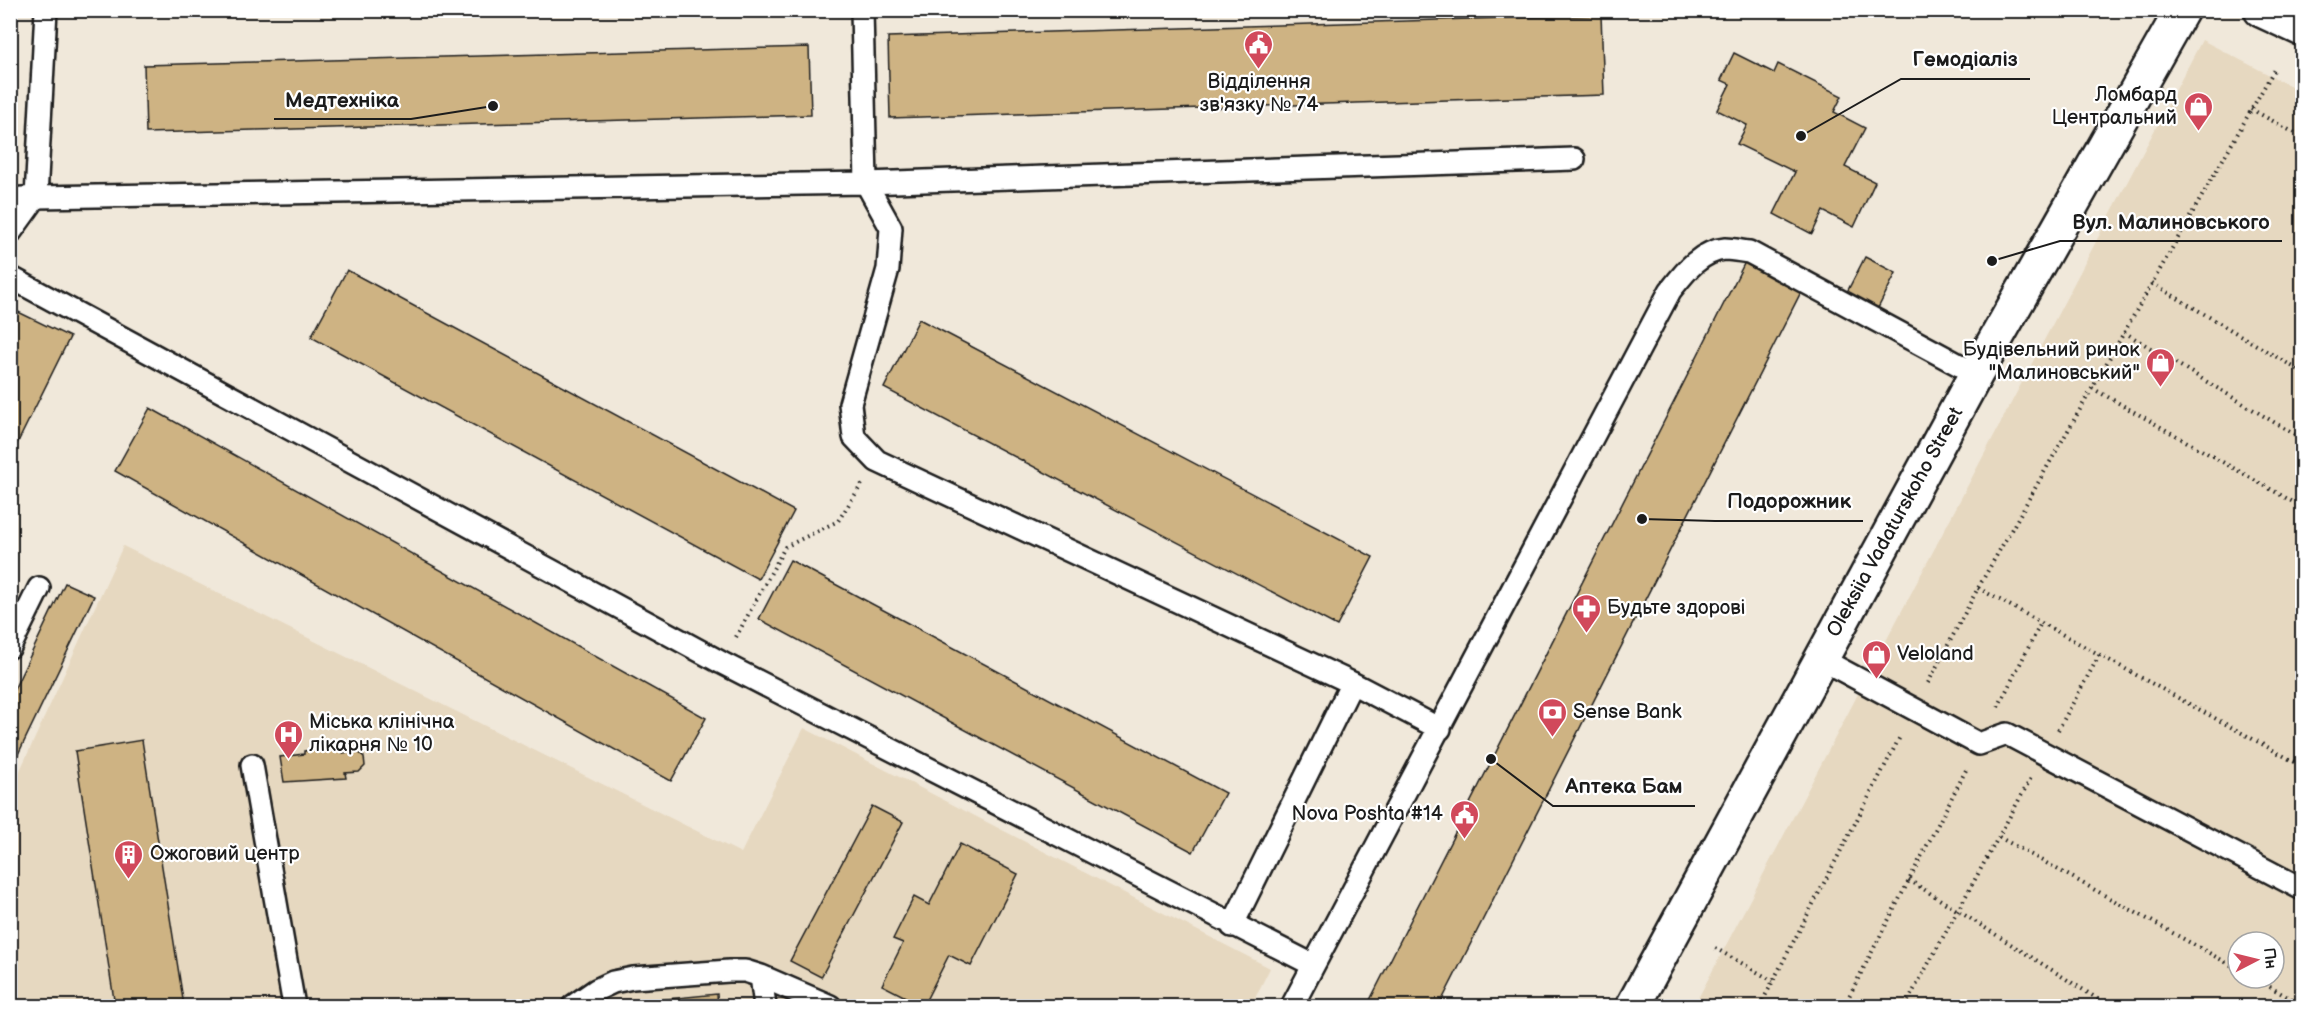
<svg xmlns="http://www.w3.org/2000/svg" width="2313" height="1017" font-family="'Balsamiq Sans',sans-serif">
<rect width="100%" height="100%" fill="#f0e8da"/>
<filter id="ink" filterUnits="userSpaceOnUse"><feTurbulence type="fractalNoise" baseFrequency=".0167" numOctaves="2"/><feDisplacementMap in="SourceGraphic" scale="12" xChannelSelector="R" yChannelSelector="G"/><feConvolveMatrix kernelMatrix="1 2 1 2 8 2 1 2 1" color-interpolation-filters="sRGB"/></filter>
<g filter="url(#ink)">
<path fill="#e6d8c0" fill-rule="evenodd" d="M2202,40L2302,92V1006H1694ZM2238,942H2274V978H2238Z
M123,546L741,853L804,728L1270,968L1251,1006H11V790Z"/>
<path fill="#ceb383" stroke="#1c1c1c" stroke-width="1.5" d="M1601,15L1604,95L890,118L888,37Z
M809,47L811,115L146,133L144,65Z
M1734,53L1774,73L1778,64L1842,96L1834,112L1865,128L1845,167L1875,182L1854,227L1823,211L1812,234L1774,214L1795,172L1737,144L1747,125L1717,110L1730,84L1721,80Z
M1865,257L1896,273L1877,310L1846,294Z
M1745,262L1802,290L1439,1006H1367Z
M347,270L794,511L758,579L311,337Z
M10,308L70,337L10,458Z
M919,319L1373,557L1337,626L884,388Z
M150,408L706,718L671,781L115,471Z
M790,560L1225,793L1193,852L759,619Z
M65,583L94,596L10,771V698Z
M142,740L184,1006H115L75,751Z
M343,747V753L357,751L364,757L365,766L359,772L345,773L346,778L284,782L280,757L304,754V751Z
M872,806L903,822L821,977L790,961Z
M960,844L1018,874L971,966L949,955L923,1006L882,985L903,943L893,939L914,897L929,905Z
M717,994L718,1006H616V1004Z"/>
<g fill="none" stroke-linecap="round" stroke-linejoin="round">
<defs>
<path id="lane" d="M46,10L36,197L866,183L1574,159
M862,10L866,183L891,228L888,269L850,404L854,437L877,461L1352,683L1440,729
M10,199L36,197
M10,233L36,197
M10,277L722,663L1313,965
M10,647L39,588
M1821,659L1979,744L2007,734L2302,889
M252,765L294,1006
M1232,926L1352,683
M761,976L765,1006
M573,1006L596,990L613,982L633,978L729,971H745L761,976L830,1006
M1292,1006L1670,291C1684,273 1700,251 1725,249C1732,249 1741,251 1749,252L1976,374"/>
<path id="secondary" d="M2261,10L2302,29
M1633,1006L1976,374L2182,10"/>
</defs>
<use href="#lane" stroke="#1c1c1c" stroke-width="26"/>
<use href="#secondary" stroke="#1c1c1c" stroke-width="38"/>
<path stroke="#1c1c1c" stroke-width="4" stroke-dasharray="1.5 4.5" stroke-linecap="butt" d="M2251,109L2302,137
M2152,283L2302,372
M2124,332L2302,439
M2092,388L2302,507
M1978,588L2302,766
M736,637L785,547L838,521L862,484
M1928,683L1978,588L2274,70
M1998,707L2041,623
M2058,730L2100,654
M1999,837L2238,969
M1909,880L2109,1006
M1715,948L1773,981
M2254,978L2302,1005
M1760,1006L1901,735
M1844,1006L1966,770
M1905,1006L2031,778"/>
<use href="#lane" stroke="#fff" stroke-width="21"/>
<use href="#secondary" stroke="#fff" stroke-width="33"/>
<path stroke="#1c1c1c" stroke-width="1.5" d="M2294,10L2302,15"/>
</g>
</g>
<defs>
<symbol id="civic-pin" viewBox="-11 -11 22 30"><path d="M0 17L-7.5 6A9.5 9.5 0 1 1 7.5 6Z" fill="#d1495b" stroke="#fff"/><path d="M-.6-6.5H3V-4.5H.6V-3L4-1V1h2V6H-6V1h2V-1L-.6-3ZM-1.2 2.5V6h2.4V2.5Z" fill="#fff"/></symbol>
<symbol id="shop-pin" viewBox="-11 -11 22 30"><path d="M0 17L-7.5 6A9.5 9.5 0 1 1 7.5 6Z" fill="#d1495b" stroke="#fff"/><path d="M-5-2.5h2.3a2.7 3.5 0 0 1 5.4 0H5L5.5 6h-11ZM-1.5-2.5h3a1.5 2.3 0 0 0-3 0Z" fill="#fff"/></symbol>
<symbol id="pharmacy-pin" viewBox="-11 -11 22 30"><path d="M0 17L-7.5 6A9.5 9.5 0 1 1 7.5 6Z" fill="#d1495b" stroke="#fff"/><path d="M-2-6h4v4h4v4h-4v4h-4v-4h-4v-4h4Z" fill="#fff"/></symbol>
<symbol id="bank-pin" viewBox="-11 -11 22 30"><path d="M0 17L-7.5 6A9.5 9.5 0 1 1 7.5 6Z" fill="#d1495b" stroke="#fff"/><path d="M-6-4H6V4H-6ZM0-2.3a2.3 2.3 0 1 0 0 4.6a2.3 2.3 0 1 0 0-4.6Z" fill="#fff"/></symbol>
<symbol id="hospital-pin" viewBox="-11 -11 22 30"><path d="M0 17L-7.5 6A9.5 9.5 0 1 1 7.5 6Z" fill="#d1495b" stroke="#fff"/><path d="M-5-5h3v3.5h4V-5h3V5h-3V1.5h-4V5h-3Z" fill="#fff"/></symbol>
<symbol id="building-pin" viewBox="-11 -11 22 30"><path d="M0 17L-7.5 6A9.5 9.5 0 1 1 7.5 6Z" fill="#d1495b" stroke="#fff"/><path d="M-4-6H4V6H1V3H-1V6H-4ZM-2.5-4.3h1.7v1.8h-1.7ZM.8-4.3h1.7v1.8H.8ZM-2.5-1h1.7V.8h-1.7ZM.8-1h1.7V.8H.8Z" fill="#fff"/></symbol>
</defs>
<g fill-rule="evenodd">
<use href="#civic-pin" x="1242" y="28" width="33" height="45"/>
<use href="#shop-pin" x="2182" y="90" width="33" height="45"/>
<use href="#shop-pin" x="2144" y="346" width="33" height="45"/>
<use href="#pharmacy-pin" x="1570" y="592" width="33" height="45"/>
<use href="#shop-pin" x="1860" y="638" width="33" height="45"/>
<use href="#bank-pin" x="1536" y="696" width="33" height="45"/>
<use href="#hospital-pin" x="272" y="718" width="33" height="45"/>
<use href="#civic-pin" x="1448" y="798" width="33" height="45"/>
<use href="#building-pin" x="112" y="838" width="33" height="45"/>
</g>
<g text-anchor="middle" dominant-baseline="central" stroke-width="4.5" stroke-linejoin="round" paint-order="stroke">
<g font-size="20" fill="#1c1c1c" stroke="#fff" text-anchor="start">
<text x="1259" y="82" text-anchor="middle">Відділення<tspan x="1259" dy="23">зв'язку № 74</tspan></text>
<text x="2177" y="95" text-anchor="end">Ломбард<tspan x="2177" dy="23">Центральний</tspan></text>
<text x="2140" y="350" text-anchor="end">Будівельний ринок<tspan x="2140" dy="23">"Малиновський"</tspan></text>
<text x="1607" y="608">Будьте здорові</text>
<text x="1897" y="654">Veloland</text>
<text x="1573" y="712">Sense Bank</text>
<text x="309" y="722">Міська клінічна<tspan x="309" dy="23">лікарня № 10</tspan></text>
<text x="1443" y="814" text-anchor="end">Nova Poshta #14</text>
<text x="150" y="854">Ожоговий центр</text>
</g>
<g font-size="20" fill="#1c1c1c" stroke="#fff">
<text transform="translate(1895 522) rotate(-61)">Oleksiia Vadaturskoho Street</text>
</g>
</g>
<path fill="none" stroke="#1c1c1c" stroke-width="2" d="M1801 136L1901 79H2030M493 106L411 119H274M1992 261L2060 241H2282M1642 519L1715 521H1863M1491 759L1553 806H1695"/>
<g fill="#1c1c1c" stroke="#fff" stroke-width="2">
<circle cx="1801" cy="136" r="6"/>
<circle cx="493" cy="106" r="6"/>
<circle cx="1992" cy="261" r="6"/>
<circle cx="1642" cy="519" r="6"/>
<circle cx="1491" cy="759" r="6"/>
</g>
<g font-size="21" text-anchor="middle" font-weight="bold" fill="#1c1c1c" stroke="#fff" stroke-width="4.5" stroke-linejoin="round" paint-order="stroke">
<text x="1965" y="66">Гемодіаліз</text>
<text x="342" y="107">Медтехніка</text>
<text x="2171" y="229">Вул. Малиновського</text>
<text x="1789" y="508">Подорожник</text>
<text x="1624" y="793">Аптека Бам</text>
</g>
<rect width="2313" height="1017" fill="none" stroke="#fff" stroke-width="36"/>
<rect x="18" y="18" width="2277" height="981" fill="none" stroke="#1c1c1c" stroke-width="2" filter="url(#ink)"/>
<g transform="translate(2256 960) rotate(83)"><circle r="28" fill="#ffffff" stroke="#a4a4a4" stroke-width="1.5"/>
<path d="M0-4.5L10 22L0 15L-10 22Z" fill="#d1495b"/>
<text y="-9" font-size="16" font-weight="bold" text-anchor="middle" fill="#1c1c1c">Пн</text>
</g>
</svg>
